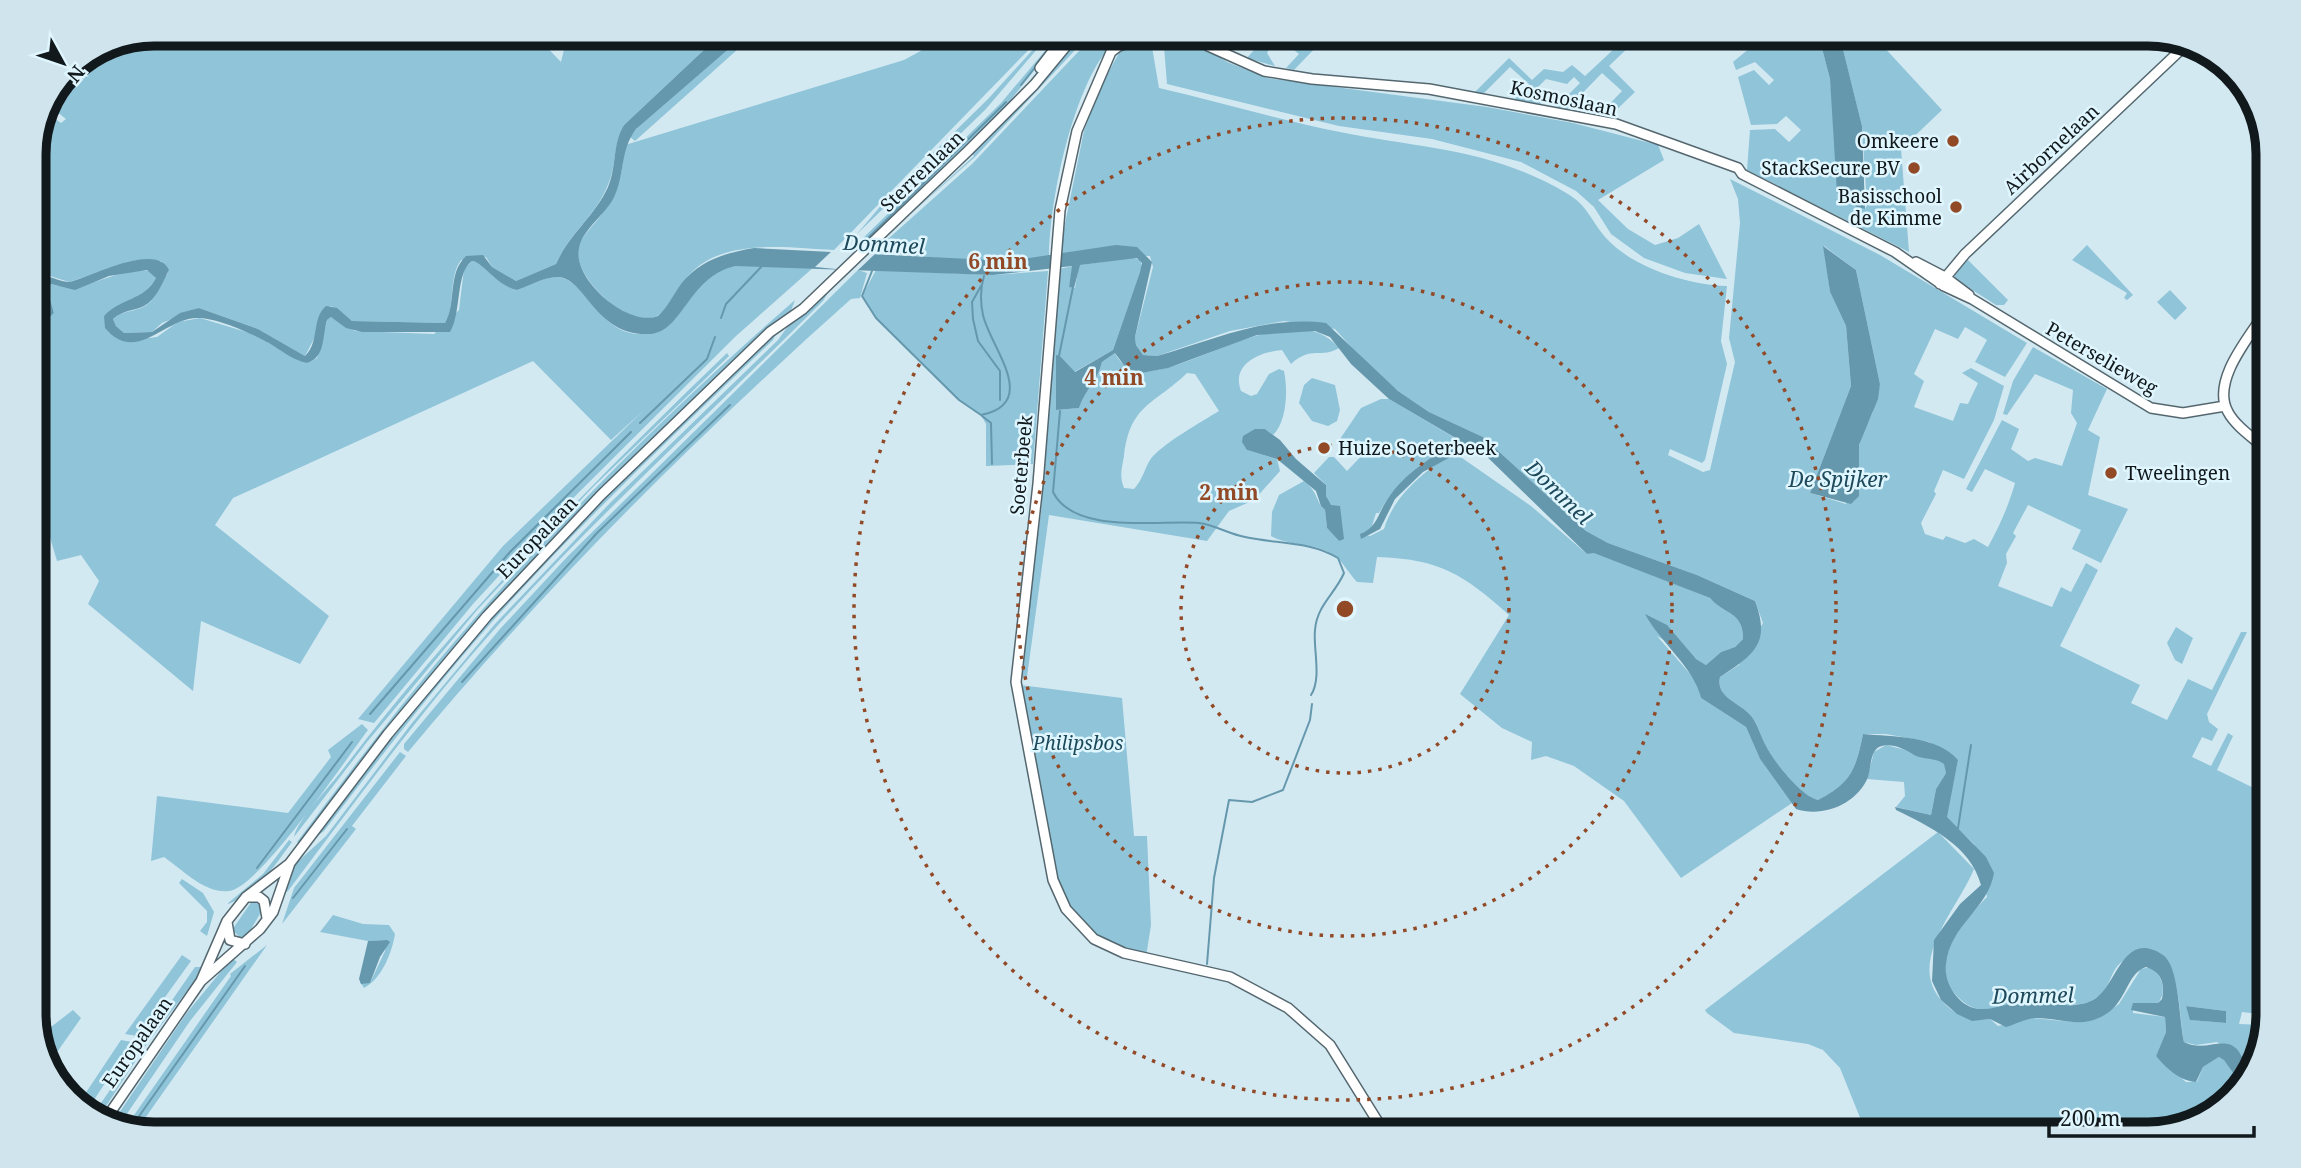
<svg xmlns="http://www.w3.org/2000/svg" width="2301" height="1168" font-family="'Noto Serif',serif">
<rect width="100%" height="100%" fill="#d3e9f2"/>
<path fill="#8fc4d9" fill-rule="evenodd" d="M153,33H533L561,62L568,33H722L624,125C612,148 617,166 607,187C595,216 568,235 556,264L516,281L492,267L486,257L461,260C448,278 456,304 445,323L352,321L331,306L305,356L258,329L199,308L162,323L152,332L124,333L116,326L113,319C123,310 134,312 145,306C158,298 159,284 168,273L161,261L137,260L69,282L50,276L39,291L42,299L41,313L33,316V146L48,114L61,123L66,119L51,107L69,68L108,42Z
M747,33H756L635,141L630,137C654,105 690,77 722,52C730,45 738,42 747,33Z
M948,33H1045L834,250C788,248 722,237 688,276C678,288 669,312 655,317C626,327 575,278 578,250C580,235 597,224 604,210C609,200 616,188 620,177C623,167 623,156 625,145L904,60L926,48L931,38L947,42L960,37Z
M1048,33H1051L985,110L857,234L888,197L988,99Z
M1060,33H1064L1001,112L858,252L854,247L1001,103Z
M1083,33H1091L975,157L898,225L974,156L971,153L1042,83Z
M1096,33H1147L1110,46C1072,91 1050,198 1049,256L1009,261H967L878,252L888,239L972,164Z
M1182,33L1227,62L1267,78L1487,107L1573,123L1658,145L1664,160L1598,200L1628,229L1655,245L1678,238L1699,224L1727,279L1685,273L1644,258L1611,234L1594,207L1576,191L1521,162L1432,139L1339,126L1167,84L1163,34Z
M1253,33H1290L1306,47L1316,38L1320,43L1294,70L1286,68L1299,54L1283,41L1272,44L1267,53L1275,66L1247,58L1261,42Z
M1757,33H1818L1830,79L1842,198L1865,209L1867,205L1862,126L1839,33H1871L1942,110L1901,149L1909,252L1747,170L1750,130L1775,129L1789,142L1801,130L1786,116L1777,124L1751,125L1738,77L1754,70L1769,85L1774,80L1755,62L1736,70L1733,62L1762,38Z
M1629,35L1634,42L1609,66L1635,92L1608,118L1598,116L1622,91L1602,73L1567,109L1556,107L1580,83L1574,77L1567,84L1546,79L1535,90L1541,104L1514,100L1529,84L1510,67L1482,95L1473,94L1509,58L1532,80L1544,69L1563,72L1572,65L1585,76Z
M1151,41L1159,88C1220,102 1280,120 1340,132C1424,149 1491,148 1568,194C1587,205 1592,222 1606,238C1633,268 1688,285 1727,286L1721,341L1727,364L1705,460L1702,463L1670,449L1668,455L1703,472L1710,470L1735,362L1729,338L1740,223L1738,199L1730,179L1880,255L2027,343L2005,377L1975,362L1987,340L1984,338L1965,327L1958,339L1935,329L1914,374L1924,381L1914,407L1953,421L1960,403L1968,404L1978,383L1962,373L1971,368L2004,386L1994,420L1964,479L1943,470L1934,491L1936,494L1921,523L1925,534L1943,540L1946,536L1965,543L1974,539L1988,547C1999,527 2009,505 2015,483L1985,469L1972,492L1966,489L2002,420L2019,429L2011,449L2028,461L2035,458L2062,466L2077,423L2071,413L2073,390L2035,374L2007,415L2003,414L2013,381L2033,347L2107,389L2088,430L2100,437L2088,495L2128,509L2101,563L2072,549L2081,530L2028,505L2013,533L2016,536L2006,554L2007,563L1998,586L2052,607L2061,587L2071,592L2086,563L2098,570L2060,646L2140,685L2131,703L2167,720L2188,679L2212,690L2241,632H2247L2207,714L2209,722L2218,729L2212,741L2202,737L2192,757L2211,766L2228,733L2233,736L2217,770L2268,795L2259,815L2268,821V1015L2242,1012L2239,1024L2265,1025L2256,1067L2250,1074L2247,1072L2244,1062L2217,1042L2196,1045L2184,1042C2179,1020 2181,964 2158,953C2144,946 2124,957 2116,968C2108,980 2109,990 2096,998C2075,1012 2046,1001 2023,1002C2009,1003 1994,1010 1981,1009C1972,1009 1964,1003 1958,997C1925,965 1963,921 1987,897L1974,844L1946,817L1958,760L1929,742L1886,734H1863C1856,769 1851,783 1818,800C1801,796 1774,762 1766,747C1761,737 1758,725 1752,717C1742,703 1715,698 1720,677L1739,665L1763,623L1755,601L1697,575L1608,543L1586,531L1483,437L1429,412L1398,391L1364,361L1335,329L1284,321L1230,331L1157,356L1143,355L1136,345L1135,337L1153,267L1150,256L1059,253L1084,131L1100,88L1120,51ZM1824,246L1856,270L1880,384L1872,414L1861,437L1846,504L1810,493L1851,386L1846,326L1830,292ZM2186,1006L2226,1011V1023L2191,1020Z
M2087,245L2133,295L2127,300L2124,298L2127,293L2072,260Z
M1132,258L1140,259L1142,267L1113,350L1074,372L1060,356L1056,410L1079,408C1085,390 1098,380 1102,362L1115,353C1145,418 1283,281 1339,348C1321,359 1312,345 1291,364L1282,350C1259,352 1231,364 1241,391L1251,396L1257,394L1269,374L1279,369L1284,371C1288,390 1287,421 1273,435L1265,429L1247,450L1277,459L1280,471L1254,500L1229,511L1207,541L1049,515L1027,677H1019L1041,512L1059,269L1073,266L1069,287L1075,288L1079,265ZM1187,373L1195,374L1219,411C1203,421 1160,445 1150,460C1144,470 1143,479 1134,489L1124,488C1119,476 1122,468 1124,456C1130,404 1154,405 1187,373Z
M1966,258L2008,300L2004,305H1996L1955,279V270Z
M472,261C483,262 497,285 517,290C530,286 543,277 557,277C586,278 599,337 644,334C684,331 686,285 719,270C746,258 785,268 815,266L736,336L541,530L473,604L374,723L358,719L503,546L644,410L611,440L533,361L233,498L215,525L329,616L300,664L201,621L193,691L88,604L99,581L81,555L57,561L34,484L33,322H41L54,313L47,289L51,284C86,295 116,266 152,271L156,278C145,299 121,301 104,316L125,341L157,337L178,322L200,318L253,334L307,363L317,358L327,320L331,317L355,331L434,334L459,310L464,269Z
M858,270L867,273L860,298L851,299C693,440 543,589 408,752L404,749V744L500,629L568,556Z
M876,270L993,275L1048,271L1033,464L986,466V424L981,415L959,400L876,318L862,296Z
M830,289L823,301C715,409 602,511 499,624C423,708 356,801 288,891L282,894L293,866L326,836L412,723L495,624L610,503L778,340L791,322Z
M2170,290L2187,308L2175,320L2157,302Z
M795,300L790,313L768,329C671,423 571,514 482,616C418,689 359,767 300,844L297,842C345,778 392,715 444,654C549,530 673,406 795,300Z
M777,332L773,340C677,432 580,523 491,623C432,690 378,760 324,831L312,840C369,765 427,691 488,620C578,518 677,423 777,332Z
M727,353L729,356L593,487L478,609L367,742L294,837C296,822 329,787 340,773C457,619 588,487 727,353Z
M1312,378L1335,385L1340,410L1337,421L1328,426L1312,421L1299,403L1304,385Z
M1381,399H1389L1460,441C1426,458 1398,479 1379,513H1376L1371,529L1361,534L1370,536L1384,529C1395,493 1424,474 1452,451L1531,506L1587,554L1594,552L1710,598C1723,614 1744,612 1743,639L1735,647L1721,652L1706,665L1657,636L1698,683L1701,698L1746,727L1760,759L1792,803L1681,878L1624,801L1574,766L1546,756L1531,760L1532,742L1502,728L1460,694L1509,615C1463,574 1440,559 1377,557L1373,583L1357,582C1350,575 1343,562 1335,556C1317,542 1291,547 1271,536L1272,512L1279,495L1304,481C1319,493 1315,501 1325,510L1327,528L1339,541L1326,496V485L1314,473L1329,457H1334L1347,471L1367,450L1359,440L1347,446L1340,439L1361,408Z
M2176,627L2193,638L2182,664L2175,660L2167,643Z
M1020,685L1122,698L1134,836H1147L1151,925L1146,957L1086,934L1053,880Z
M34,715L50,749L34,752Z
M362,724L368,730C346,759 259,888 229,891C205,894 183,870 164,857L151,861L157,796L288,813L331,757L328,750Z
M1886,745L1937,758L1945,764L1946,773L1936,789L1931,815L1896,807L1905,796L1904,782L1867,779L1874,752Z
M400,752L406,756L352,826L356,829L282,924L294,888Z
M1938,832L1974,869C1958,909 1902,965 1946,1005C1960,1018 1972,1021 1990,1019L1998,1026L2033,1018L2073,1022L2097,1019L2119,1004L2141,969C2160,962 2169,991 2158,1003H2133V1013L2165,1017L2166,1032L2156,1056L2186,1082H2197L2203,1067L2219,1057L2224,1059L2241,1084L2214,1115L2148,1135H1867L1840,1068L1823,1050L1808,1044L1734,1033L1707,1013L1705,1010Z
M289,840L292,842C274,866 256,896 227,904L263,874Z
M182,879L203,893L214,912L207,936L200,931L207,922V911L179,883Z
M252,901L260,905L261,912L247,936L242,939L232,930Z
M333,915L363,924L389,925L395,934C392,952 382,979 364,988L360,982L370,983L385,951L387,940L368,941L320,932Z
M267,945L136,1131L125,1128L231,976L230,974Z
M182,955L191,961L137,1036L125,1034Z
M232,958L237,962L190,1021L118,1127L111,1125L186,1014Z
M195,967H205L144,1048L97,1120L92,1116Z
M73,1010L81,1018L48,1065L38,1037Z
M121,1040L132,1042L88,1109L79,1103Z"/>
<path fill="#6598ad" d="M722,33H747L636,129C620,150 625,172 615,195C607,214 583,228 579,248C572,279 628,328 658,316C668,307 673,295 681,284C700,260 725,253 754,248L1009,261L1116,245L1137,247L1152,262L1135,337L1136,345L1143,355L1157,356C1214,340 1265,315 1326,323L1398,391L1429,412L1483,437L1586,531L1608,543L1697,575L1755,601C1771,643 1754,655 1720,677C1715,698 1742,703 1752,717C1758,725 1761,737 1766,746C1774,762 1801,796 1818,800C1851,783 1856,769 1863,734C1893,737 1936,735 1958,760L1947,817L1986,857L1994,873C1988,909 1950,925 1946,964C1943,984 1961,1010 1982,1009C1996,1009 2010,1002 2024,1002C2046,1001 2072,1011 2093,1000C2117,988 2122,928 2163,955C2180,967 2179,1023 2184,1042C2211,1056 2235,1022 2247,1072L2250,1074L2241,1084L2224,1060L2219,1057L2203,1067L2196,1082C2180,1081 2166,1068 2156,1056L2166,1032L2165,1017L2131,1010L2133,1003H2158L2162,999C2165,984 2162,972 2146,967C2125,974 2128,1004 2101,1017C2080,1028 2058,1018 2037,1018C2026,1018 2016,1024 2006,1027L1990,1019L1972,1021L1957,1014L1941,1000L1932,981L1934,940L1960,904L1981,885C1971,846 1929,826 1896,810L1895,807L1931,815L1936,789L1946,773L1944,764C1935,757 1923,760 1914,755C1906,749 1889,742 1879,747C1870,752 1871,768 1868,777C1857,804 1823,818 1796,809L1760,759L1746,727L1701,698C1695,669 1660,642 1645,614L1667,625L1696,659L1706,665L1721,652L1735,647L1743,639C1744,612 1723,614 1710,598L1594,553L1587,554L1478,448H1467L1423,472L1395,499L1380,529L1361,539L1360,534C1377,528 1378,513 1387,500C1405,472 1432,457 1459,440L1389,399L1351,364L1330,337L1315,331L1257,335L1168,368L1141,373L1126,368L1115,353L1102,362C1098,380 1085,390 1079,408L1056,410V355L1060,356L1075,372L1113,350L1140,272L1142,263L1137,258L1080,265L1074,288L1069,287L1072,266L993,275L735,266C688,277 683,332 650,334C595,337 586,278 558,277C543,277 530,286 517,290C497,286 483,262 472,261C455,273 462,312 450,332H362L346,328L331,317L327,320C322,336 326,357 307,363C292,360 281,350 269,343C253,334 215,317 197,318C165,318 136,365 105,328L104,316C119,299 145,300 156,278L147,270L109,276L75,290L51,284L47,289L54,313L46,320L33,322V316L40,313L42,299L38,284L42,278C53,274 61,285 73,281C93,276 156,242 169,270C162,283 157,299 144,306C133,311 123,310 113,319L116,326L124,333L152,332L180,313L199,308L258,329L305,356C320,342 311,319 326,306L337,308L352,321L445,323C457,302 447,274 466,256L483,255L492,267L516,281L556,264C569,234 595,216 608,187C617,166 612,145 624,125Z
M1818,33H1839L1862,126L1865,209L1857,207L1837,193L1830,79Z
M1823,246L1856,270L1880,384L1878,399L1859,445V496L1851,504L1810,493L1851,386L1846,326L1830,292Z
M1255,429H1265L1280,440L1296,459L1326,485V496L1331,505L1340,506L1344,539L1339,541L1327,528L1325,510L1321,506L1316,491L1277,459L1247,450L1242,442L1243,436Z
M387,940L390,942L380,957L370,983L361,984L359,979L368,941Z
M2186,1006L2226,1011V1023L2190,1020Z"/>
<path fill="#d3e9f2" d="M833,250L875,254L857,271L815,267Z"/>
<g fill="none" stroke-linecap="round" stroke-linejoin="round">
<path stroke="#6598ad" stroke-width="2" d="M1021,85L1044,56
M869,237L1006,102
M872,271L862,296L876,318L959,400L981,415C1041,403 990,347 983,315C980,301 980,289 984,276
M981,286L972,302L973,319L978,341L1000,371V400
M721,318L726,304L763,265
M1059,356L1073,287
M1060,411L1053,492C1074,535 1159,520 1199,523C1215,525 1229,534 1245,537C1277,544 1310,541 1338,558L1344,573C1335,594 1317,605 1315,630C1313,649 1322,678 1311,695
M982,416L991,423L992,464
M640,423L707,359L715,337
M462,682L597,533L730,405
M370,714L510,552L631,432
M1958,828L1971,745
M257,868L352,742
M293,898L347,829
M1207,964L1214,878L1229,800L1252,802L1283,790L1310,720L1312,704
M130,1129L245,966"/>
<defs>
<path id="secondary" d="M1156,33L1119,46L1111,52L1077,131L1060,210L1038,484L1016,682L1053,880L1066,909L1094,939L1124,953L1230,977L1288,1008L1330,1045L1386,1135
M1191,33L1208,46L1264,71L1312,79L1429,89L1616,124L1738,168L1742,174L1895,252L1944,286L1972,299L2151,408L2183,413L2225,406
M1040,68L1067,33
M1916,262L1945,277L1969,295
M1940,284L1965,254L2188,43
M2268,308C2252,334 2210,380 2228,412C2236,427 2255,439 2268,451
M246,897H259L264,901L267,918
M227,922L230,940L245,944
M201,981L260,929L273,912L290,863L388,734L487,616L601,495L770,332L803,309L969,150L1034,85L1077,33
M103,1123L201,981L227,921L246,897L289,864"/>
</defs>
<use href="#secondary" stroke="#54676f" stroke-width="12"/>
<use href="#secondary" stroke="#fff" stroke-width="9"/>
</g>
<g fill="none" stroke="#914926" stroke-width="3.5" stroke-dasharray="3.5 7">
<circle cx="1345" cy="609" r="164"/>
<circle cx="1345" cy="609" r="327"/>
<circle cx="1345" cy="609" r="491"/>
</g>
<g fill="#914926" stroke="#e0f6ff" stroke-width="2.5">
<circle cx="1953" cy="141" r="7"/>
<circle cx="1914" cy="168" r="7"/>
<circle cx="1956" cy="207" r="7"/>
<circle cx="1324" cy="448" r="7"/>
<circle cx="2111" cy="473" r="7"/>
</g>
<g text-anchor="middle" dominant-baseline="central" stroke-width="5" stroke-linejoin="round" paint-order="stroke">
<g font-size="19" fill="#11191c" stroke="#e0f6ff">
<text transform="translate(1564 98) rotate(12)">Kosmoslaan</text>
<text transform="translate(2051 149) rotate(-43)">Airbornelaan</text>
<text transform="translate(922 171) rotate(-44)">Sterrenlaan</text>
<text transform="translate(2102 358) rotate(30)">Peterselieweg</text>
<text transform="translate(1021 465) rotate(-85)">Soeterbeek</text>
<text transform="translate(537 537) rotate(-46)">Europalaan</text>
<text transform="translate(137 1042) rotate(-55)">Europalaan</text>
</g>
<g font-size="19" fill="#11191c" stroke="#e0f6ff" text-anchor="end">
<text x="1939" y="141">Omkeere</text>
<text x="1900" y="168">StackSecure BV</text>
<text x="1942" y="196">Basisschool<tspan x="1942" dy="22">de Kimme</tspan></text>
<text x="1338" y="448" text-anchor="start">Huize Soeterbeek</text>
<text x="2125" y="473" text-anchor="start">Tweelingen</text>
</g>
<g font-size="19" font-style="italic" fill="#1b4858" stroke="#e0f6ff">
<text x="1078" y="743">Philipsbos</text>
</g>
<g font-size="21" font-style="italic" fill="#1d495a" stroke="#e0f6ff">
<text transform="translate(884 244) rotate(3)">Dommel</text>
<text x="1838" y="479">De Spijker</text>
<text transform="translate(1559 492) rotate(44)">Dommel</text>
<text transform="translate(2033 995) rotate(-1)">Dommel</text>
</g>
</g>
<path d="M0 0H2301V1168H0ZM154 46H2148A108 108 0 0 1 2256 154V1014A108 108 0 0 1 2148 1122H154A108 108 0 0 1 46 1014V154A108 108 0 0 1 154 46Z" fill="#cfe4ed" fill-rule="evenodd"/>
<path fill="none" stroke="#11191c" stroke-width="9" d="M154 46H2148A108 108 0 0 1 2256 154V1014A108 108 0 0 1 2148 1122H154A108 108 0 0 1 46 1014V154A108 108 0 0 1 154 46Z"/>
<circle cx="1345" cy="609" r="10" fill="#914926" stroke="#e0f6ff" stroke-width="3.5"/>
<g font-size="21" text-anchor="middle" font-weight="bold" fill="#914926" stroke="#e0f6ff" stroke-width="5" stroke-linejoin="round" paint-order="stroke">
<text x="998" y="269">6 min</text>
<text x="1114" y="385">4 min</text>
<text x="1229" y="500">2 min</text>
</g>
<g transform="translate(63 63) rotate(130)" stroke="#e0f6ff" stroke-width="5" paint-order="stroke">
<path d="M0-5L12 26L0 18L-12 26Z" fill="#11191c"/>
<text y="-10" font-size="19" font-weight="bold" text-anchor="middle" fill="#11191c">N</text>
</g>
<path d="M2049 1126v10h205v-10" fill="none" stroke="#11191c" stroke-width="3.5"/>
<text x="2060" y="1126" font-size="21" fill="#11191c" stroke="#e0f6ff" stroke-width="5" paint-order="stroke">200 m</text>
</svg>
